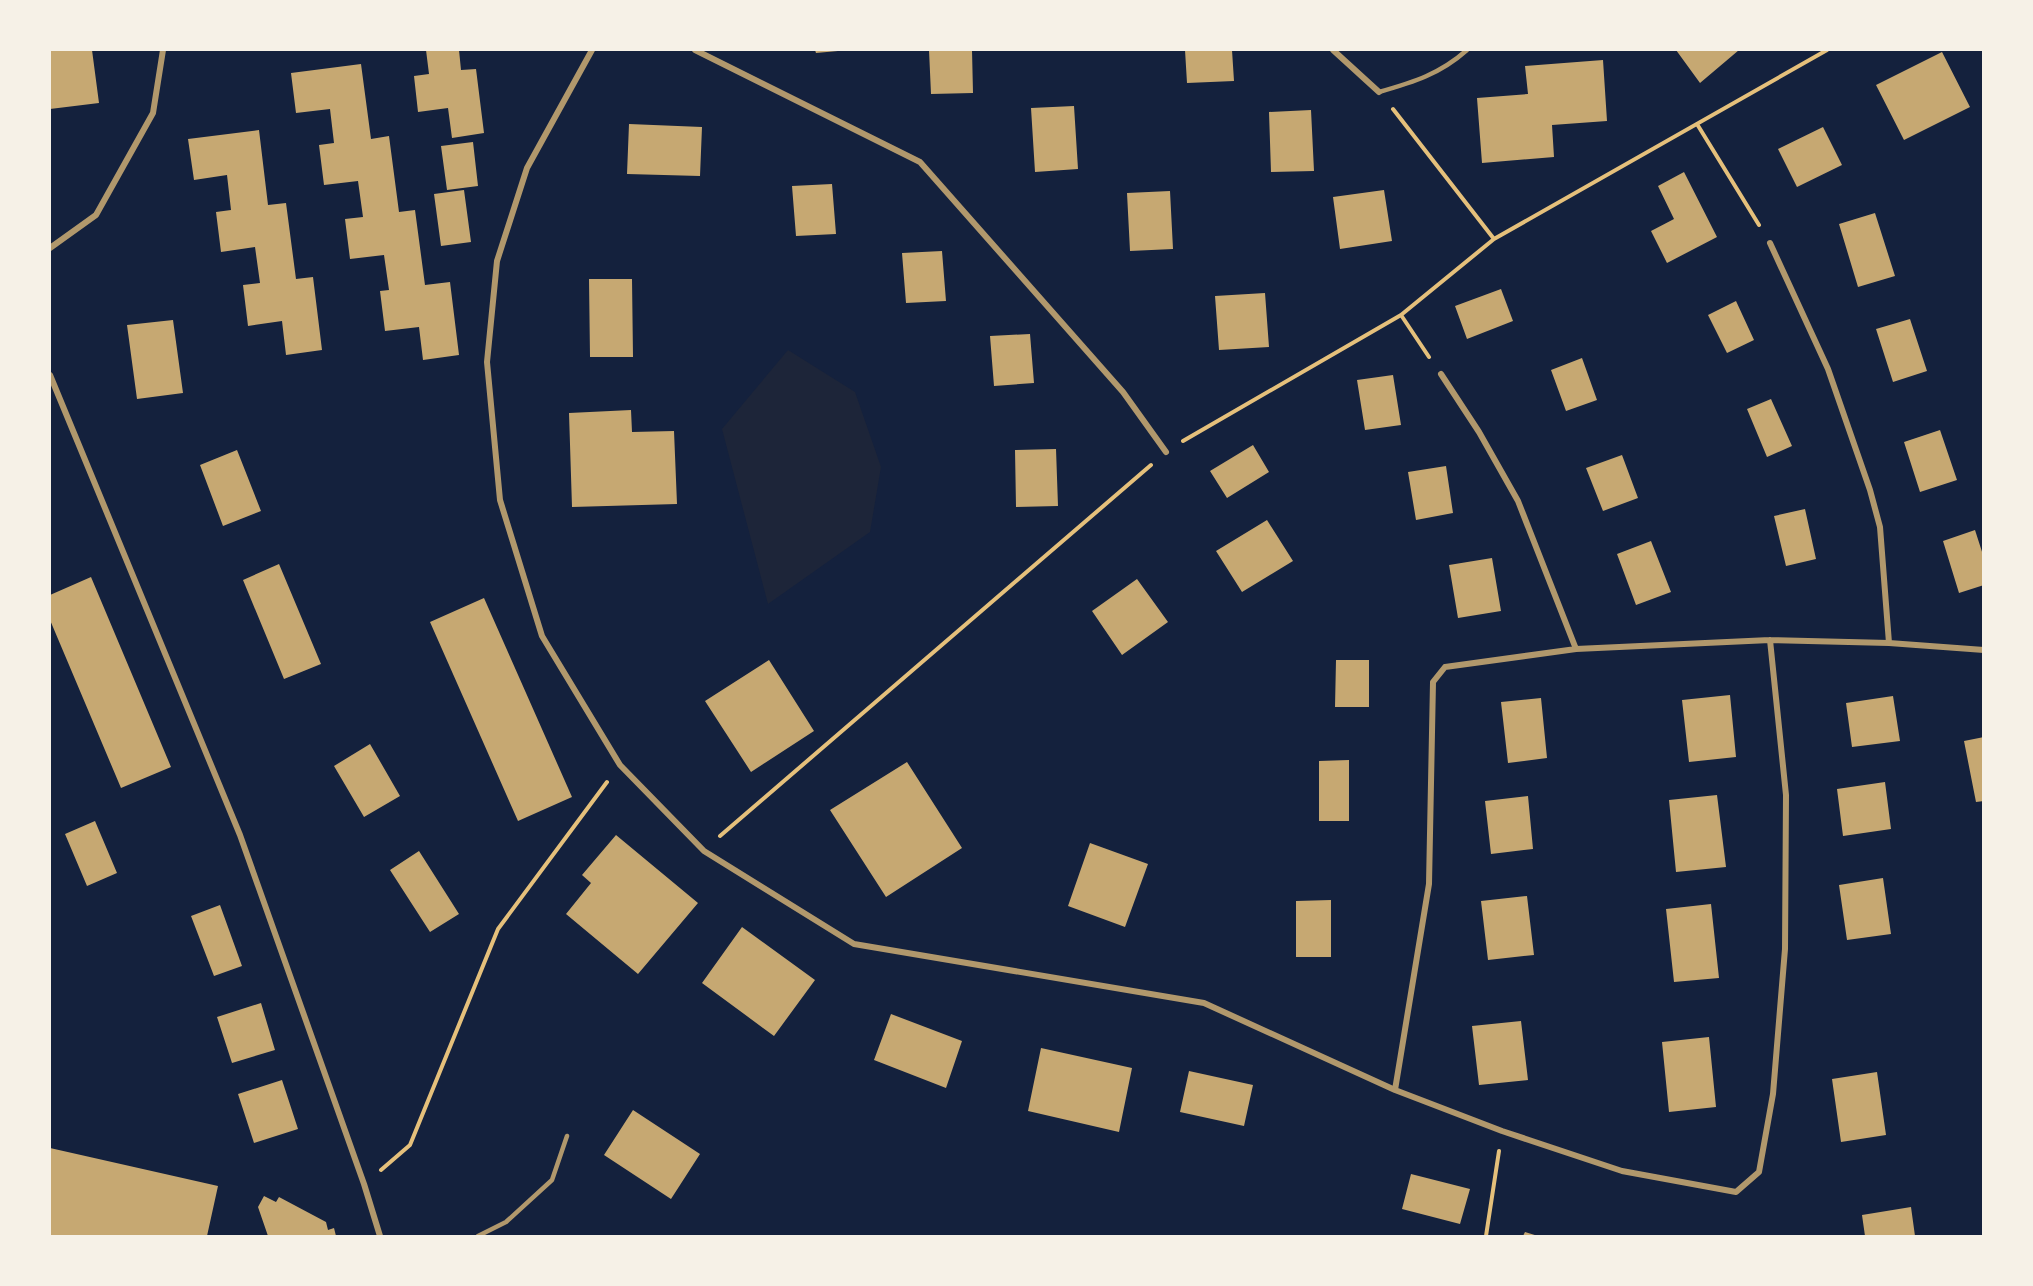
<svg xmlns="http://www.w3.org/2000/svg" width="2033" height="1286" font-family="'Sofia Sans Condensed',sans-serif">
<rect width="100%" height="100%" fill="#14213d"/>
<path fill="#1d2539" d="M788,350L855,392L881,467L870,532L768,604L722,429Z"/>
<path fill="#c6a872" d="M50,50H92L99,103L50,109Z
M426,50H459L461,70L476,69L484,133L452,138L448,108L418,112L414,76L429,74Z
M815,50H838V51L816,53Z
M929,50H972L973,93L931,94Z
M1185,50H1232L1234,81L1187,83Z
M1676,50H1739L1700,83Z
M1942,52L1970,107L1904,140L1876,85Z
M1603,60L1607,121L1552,125L1554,157L1482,163L1477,98L1528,94L1525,66Z
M361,64L371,139L389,136L399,212L415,210L425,285L450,282L459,355L423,360L419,327L385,331L380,291L389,290L384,255L350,259L345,219L363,217L358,181L324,185L319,145L334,143L330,109L296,113L291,73Z
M1074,106L1078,169L1035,172L1031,108Z
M1311,110L1314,171L1271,172L1269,112Z
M629,124L702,127L700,176L627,174Z
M1823,127L1842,165L1797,187L1778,149Z
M259,130L268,205L286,203L296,279L313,277L322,350L286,355L282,321L248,326L243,285L260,283L255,247L221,252L216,212L231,210L227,175L194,180L188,139Z
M473,142L478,186L447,190L441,146Z
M1684,172L1717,237L1667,263L1651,231L1674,219L1658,186Z
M832,184L836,234L796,236L792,186Z
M464,190L471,242L441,246L434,194Z
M1384,190L1392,241L1340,249L1333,197Z
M1170,191L1173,249L1130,251L1127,193Z
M1875,213L1895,276L1858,287L1839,224Z
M942,251L946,301L906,303L902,253Z
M589,279H632L633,357H590Z
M1501,289L1513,321L1467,339L1455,306Z
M1265,293L1269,347L1219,350L1215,296Z
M1736,301L1754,340L1727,353L1708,315Z
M1910,319L1927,371L1893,382L1876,329Z
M173,320L183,393L137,399L127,325Z
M1030,334L1034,383L994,386L990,336Z
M1582,358L1597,400L1566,411L1551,370Z
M1393,375L1401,425L1365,430L1357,380Z
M1771,399L1792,446L1767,457L1747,409Z
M631,410L632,432L674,431L677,504L572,507L569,413Z
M1940,430L1957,480L1920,492L1904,442Z
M1253,445L1269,472L1227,498L1210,471Z
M1056,449L1058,506L1016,507L1015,450Z
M237,450L261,511L223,526L200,465Z
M1622,455L1638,498L1603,511L1586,468Z
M1446,466L1453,513L1416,520L1408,472Z
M1805,509L1816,559L1786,566L1774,516Z
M1267,520L1293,561L1242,592L1216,551Z
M1975,530L1984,558V585L1959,593L1943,541Z
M1651,541L1671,592L1636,605L1617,554Z
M1492,558L1501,611L1458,618L1449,565Z
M279,564L321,664L284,679L243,580Z
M91,577L171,767L121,788L50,620V595Z
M1137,579L1168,622L1122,655L1092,611Z
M484,598L572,797L518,821L430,622Z
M769,660L814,731L751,772L705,701Z
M1336,660H1369V707H1335Z
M1730,695L1736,757L1689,762L1682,700Z
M1893,696L1900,741L1852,747L1846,703Z
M1541,698L1547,758L1508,763L1501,702Z
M1984,737V801L1976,802L1964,741Z
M370,744L400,796L364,817L334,766Z
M1349,760V821H1319V761Z
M907,762L962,848L886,897L830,810Z
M1885,782L1891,829L1843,836L1837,789Z
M1717,795L1726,867L1676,872L1669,800Z
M1528,796L1533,849L1491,854L1485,801Z
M95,821L117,873L87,886L65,834Z
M616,835L698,903L638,974L566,914L591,883L582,875Z
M1090,843L1148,864L1125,927L1068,906Z
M419,851L459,914L430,932L390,870Z
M1883,878L1891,934L1847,940L1839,885Z
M1527,896L1534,955L1488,960L1481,901Z
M1331,900V957H1296V901Z
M1711,904L1719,978L1674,982L1666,909Z
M220,905L242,966L214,976L191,916Z
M742,927L815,980L774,1036L702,983Z
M261,1003L275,1050L232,1063L217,1017Z
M891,1014L962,1041L946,1088L874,1060Z
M1521,1021L1528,1080L1479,1085L1472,1026Z
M1709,1037L1716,1107L1669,1112L1662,1042Z
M1041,1048L1132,1068L1119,1132L1028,1111Z
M1189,1071L1253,1085L1244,1126L1180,1112Z
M1877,1072L1886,1135L1841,1142L1832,1079Z
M282,1080L298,1129L254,1143L238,1094Z
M633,1110L700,1154L671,1199L604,1155Z
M50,1148L218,1186L207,1236H50Z
M1411,1174L1470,1189L1460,1224L1402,1209Z
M264,1196L276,1202L279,1197L326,1222L328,1230L334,1228L336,1236H268L258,1207Z
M1911,1207L1915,1236H1865L1862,1215Z
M1525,1232L1538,1236H1523Z"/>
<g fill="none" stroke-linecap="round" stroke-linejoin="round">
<path stroke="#e5c07b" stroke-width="4" d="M1393,109L1494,239
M1697,124L1759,225
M1401,315L1429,357
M1183,441L1401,315L1494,239L1827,50
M720,836L1151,465
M381,1170L410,1145L498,929L607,782
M1486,1236L1499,1151"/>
<path stroke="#b1986c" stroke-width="4.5" d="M1379,92C1414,82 1440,74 1467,50
M478,1236L506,1222L552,1180L567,1136"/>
<path stroke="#b1986c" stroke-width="6" d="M592,50L527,168L497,261L487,362L500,500L542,636L620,765L704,851L854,944L1204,1003L1395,1090L1502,1131L1622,1171L1736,1192L1759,1172L1773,1094L1785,949L1786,795L1770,640
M695,50L920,162L1123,392L1166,452
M1333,50L1379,92
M1770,243L1828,369L1870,490L1880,527L1889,643
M50,248L96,215L153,113L163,50
M1441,374L1479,432L1518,501L1576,649
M50,375L240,835L364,1184L380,1236
M1395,1090L1429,884L1433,682L1445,667L1576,649L1770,640L1889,643L1984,650"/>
</g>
<rect width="2033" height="1286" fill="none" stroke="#f6f1e7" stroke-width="102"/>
</svg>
